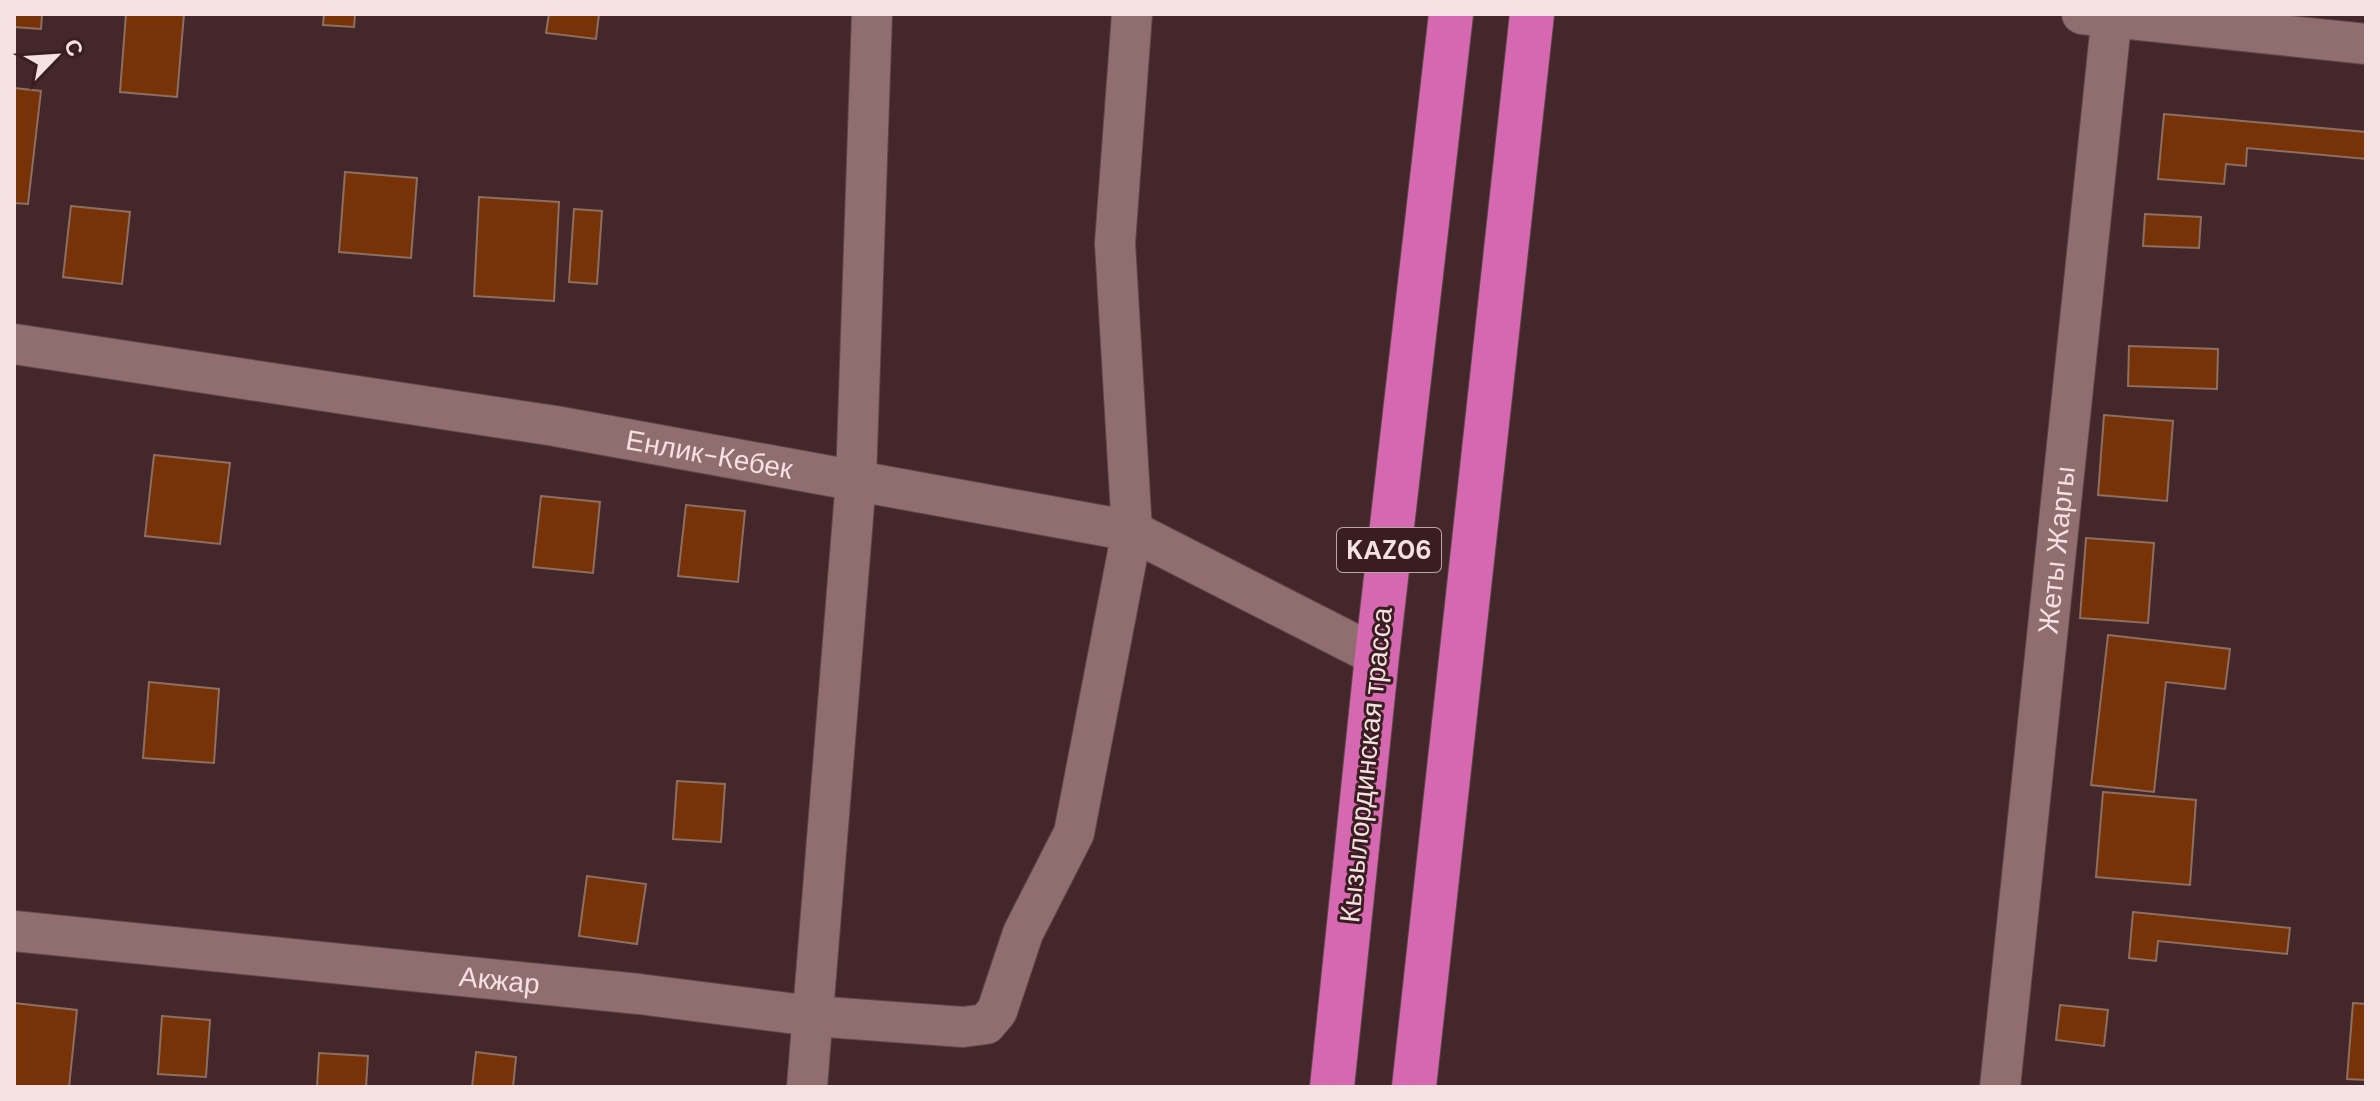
<svg xmlns="http://www.w3.org/2000/svg" width="2380" height="1101" font-family="'DM Sans',sans-serif">
<rect width="100%" height="100%" fill="#44272a"/>
<path fill="#783208" stroke="#8d6f60" stroke-width="2" d="M14,14H42L41,29L14,27Z
M126,14H184L177,97L120,92Z
M324,14H355L354,27L323,25Z
M549,14H599L596,39L546,33Z
M14,88L41,91L28,204L14,203Z
M2164,114L2366,132V159L2247,148L2246,166L2226,164L2224,184L2158,179Z
M345,172L417,178L411,258L339,252Z
M479,197L559,202L554,301L474,296Z
M71,206L130,212L122,284L63,277Z
M574,209L602,211L597,284L569,282Z
M2145,214L2201,217L2199,248L2143,246Z
M2129,346L2218,349L2217,389L2128,386Z
M2104,415L2173,421L2167,501L2098,495Z
M154,455L230,463L220,544L145,536Z
M541,496L600,502L593,573L533,567Z
M686,505L745,511L738,582L678,576Z
M2086,538L2154,543L2148,623L2080,618Z
M2108,635L2230,649L2225,689L2166,682L2154,792L2091,785Z
M149,682L219,689L214,763L143,758Z
M677,781L725,784L721,842L673,839Z
M2103,792L2196,800L2190,885L2096,877Z
M587,876L646,884L637,944L579,936Z
M2133,912L2290,928L2287,954L2158,941L2156,961L2129,958Z
M14,1003L77,1010L69,1087L14,1086Z
M2353,1003L2366,1004V1080L2347,1079Z
M2060,1005L2108,1010L2104,1046L2056,1040Z
M162,1016L210,1020L206,1077L158,1074Z
M476,1052L516,1057L513,1087H472Z
M319,1053L368,1056L366,1087H317Z"/>
<g fill="none" stroke-linecap="round" stroke-linejoin="round">
<defs>
<g id="street">
<path d="M2082,14L2366,44"/>
<path id="s1" d="M14,344L555,426L1132,531L1377,656"/>
<path id="s2" d="M14,931L639,994L812,1016L963,1027L986,1024L997,1011L1023,933L1074,833L1132,531L1115,243L1132,14"/>
<path d="M807,1087L856,480L872,14"/>
<path id="s3" d="M2000,1087L2112,14"/>
</g>
<path id="highway" d="M1332,1087L1377,656L1451,14
M1414,1087L1532,14"/>
</defs>
<use href="#street" stroke="#5f4648" stroke-width="42"/>
<use href="#highway" stroke="#5f4648" stroke-width="46"/>
<use href="#street" stroke="#906d6f" stroke-width="40"/>
<use href="#highway" stroke="#d668b2" stroke-width="44"/>
</g>
<g text-anchor="middle" dominant-baseline="central" stroke-width="6" stroke-linejoin="round" paint-order="stroke">
<rect fill="#391d20" stroke="#bda6a8" stroke-width="2" x="1337" y="528" width="104" height="44" rx="6"/>
<g font-size="26" font-weight="bold" fill="#f5e1e2">
<text x="1389" y="550">KАZ06</text>
</g>
<g font-size="28" fill="#f5e1e2" stroke="#391d20">
<text stroke="none"><textPath href="#s1" startOffset="704">Енлик-Кебек</textPath></text>
<text stroke="none"><textPath href="#s3" startOffset="540">Жеты Жаргы</textPath></text>
<text transform="translate(1366 765) rotate(-84)">Кызылординская трасса</text>
<text stroke="none"><textPath href="#s2" startOffset="488">Акжар</textPath></text>
</g>
</g>
<rect width="2380" height="1101" fill="none" stroke="#f5e1e2" stroke-width="32"/>
<g transform="translate(56 56) rotate(65)" stroke="#391d20" stroke-width="6" paint-order="stroke">
<path d="M0-6L14 30L0 20L-14 30Z" fill="#f5e1e2"/>
<text y="-12" font-size="22" font-weight="bold" text-anchor="middle" fill="#f5e1e2">С</text>
</g>
</svg>
